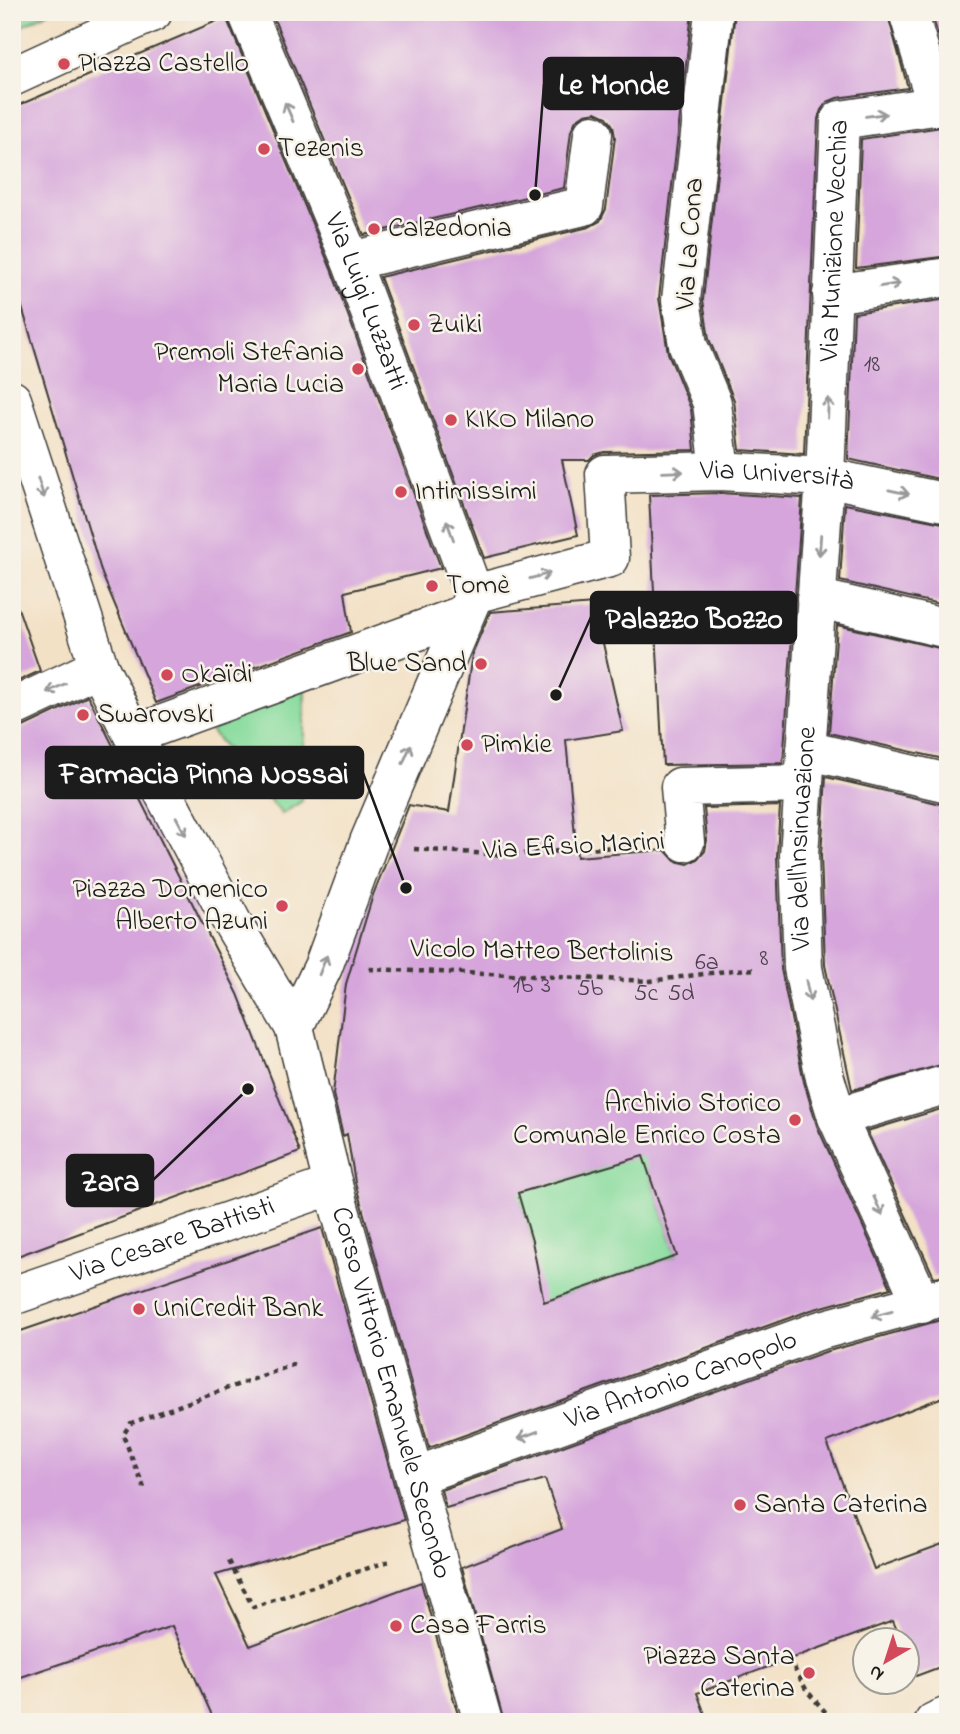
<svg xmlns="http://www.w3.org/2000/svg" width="960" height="1734" font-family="'Indie Flower',sans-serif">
<rect width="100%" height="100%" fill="#f7f3e8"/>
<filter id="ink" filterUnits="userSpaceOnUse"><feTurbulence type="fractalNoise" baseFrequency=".0143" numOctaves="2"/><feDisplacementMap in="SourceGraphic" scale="14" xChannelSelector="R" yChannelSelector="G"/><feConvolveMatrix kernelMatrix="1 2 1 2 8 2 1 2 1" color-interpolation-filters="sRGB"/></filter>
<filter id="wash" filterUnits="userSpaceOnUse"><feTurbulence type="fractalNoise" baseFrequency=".00686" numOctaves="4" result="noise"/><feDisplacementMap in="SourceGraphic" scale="28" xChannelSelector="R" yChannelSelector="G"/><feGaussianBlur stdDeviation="1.57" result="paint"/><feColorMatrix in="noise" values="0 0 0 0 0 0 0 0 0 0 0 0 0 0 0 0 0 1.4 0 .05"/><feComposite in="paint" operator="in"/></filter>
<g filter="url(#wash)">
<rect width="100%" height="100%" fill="#f3e1c6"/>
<path fill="#89dc9e" stroke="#527c5d" stroke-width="2" d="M12,12H49L12,31Z
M305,688L302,801L282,814L206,725Z
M649,1153L648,1170L677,1256L539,1304L532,1241L521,1204L507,1188L561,1180Z"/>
<g id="blocks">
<path fill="#d5a5db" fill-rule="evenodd" d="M271,12H692L659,298L668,353L691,409L695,450L604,452L594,455L589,460H562L578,535L484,558L380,277L589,227L600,221L606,209L615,137L613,126L607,117L596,112L585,114L576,120L571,131L564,188L364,235Z
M735,12H887L908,88L837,98L827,102L821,110L818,119L804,454L740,450L734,400L709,339L703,300Z
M931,12H948V67Z
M226,17L331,269L441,568L345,592L351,632L156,703L102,574L12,274V108Z
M948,126V256L856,268L861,139Z
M948,299V481L848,459L854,313Z
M720,493L802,498L783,763L663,765L649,495Z
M845,504L948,524V606L840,581Z
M594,604L623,731L566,740L577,857L665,850L675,861L688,864L698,859L705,851L707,840L704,808L780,806L777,856L781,969L804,1082L817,1126L891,1288L811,1310L429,1448L355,1182L347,1134L343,1136L333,1094L346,984L373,895L409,805L449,812L472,654L490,612ZM643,1156L677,1256L544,1302L532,1241L518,1193Z
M18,608L40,671L12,684V609Z
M837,625L948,650V760L829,733Z
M88,696L238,994L300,1152L12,1258V730L21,728Z
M826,777L941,804L948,874V1063L852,1090L825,965L821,855Z
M948,1107V1275L934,1277L867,1131Z
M322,1228L404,1520L216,1575L250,1646L421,1582L460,1722H215L172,1626L12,1680V1334Z
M948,1318V1395L827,1442L874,1569L948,1542V1664L916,1676L907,1655V1640H901L893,1621L697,1693L708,1722H504L462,1567L562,1529L545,1479L446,1508L441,1490L825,1352Z"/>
</g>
</g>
<g filter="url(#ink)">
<use href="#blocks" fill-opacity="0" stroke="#3c3a36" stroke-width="2"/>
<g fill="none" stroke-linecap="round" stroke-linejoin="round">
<defs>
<g id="minor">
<path id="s1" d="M247,12L351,261L474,594"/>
<path d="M714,12L681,300L688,345L712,403L720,471"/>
<path d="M908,12L937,107"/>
<path d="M12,77L153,12"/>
<path d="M351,261L584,206L593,134"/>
<path d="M832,294L948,277"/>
<path id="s2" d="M12,400L99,667L126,722L234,926L294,1027L333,1185L483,1722"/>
<path id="s3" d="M474,594L610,558L605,474L720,471L825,477L948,503"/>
<path d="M816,598L948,629"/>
<path d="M12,708L99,667"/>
<path d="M133,735L465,614"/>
<path d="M806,750L948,783"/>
<path d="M685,842L680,787L804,784"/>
<path d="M294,1027L323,967L369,842L474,594"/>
<path d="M837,1117L948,1084"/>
<path id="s4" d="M12,1296L333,1185"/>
<path id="s5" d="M922,1304L837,1117L825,1078L803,968L799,855L825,477L840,120L948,104"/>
<path id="s6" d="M416,1476L818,1331L946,1296"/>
<path d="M934,1722L948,1716"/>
</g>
</defs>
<use href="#minor" stroke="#3c3a36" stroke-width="41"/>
<path stroke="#3c3a36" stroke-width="4.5" stroke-dasharray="5 5" stroke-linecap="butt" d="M414,849L505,855L642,845
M369,969L650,981L734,970L758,969
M144,1488L123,1435L131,1423L298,1363
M229,1561L253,1607L392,1560
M789,1659L807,1691L834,1722"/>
<use href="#minor" stroke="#fff" stroke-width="38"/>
</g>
<defs><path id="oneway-shaft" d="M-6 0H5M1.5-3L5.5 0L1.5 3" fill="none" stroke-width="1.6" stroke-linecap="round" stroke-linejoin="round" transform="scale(1.75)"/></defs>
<g stroke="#999">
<use href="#oneway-shaft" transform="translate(289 112) rotate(-113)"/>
<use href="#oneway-shaft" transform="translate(876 115) rotate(-8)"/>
<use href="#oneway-shaft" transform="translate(890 285) rotate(-9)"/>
<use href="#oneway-shaft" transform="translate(828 408) rotate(-88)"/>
<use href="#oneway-shaft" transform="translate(673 472) rotate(-2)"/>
<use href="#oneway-shaft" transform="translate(41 488) rotate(72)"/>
<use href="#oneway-shaft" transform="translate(899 492) rotate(12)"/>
<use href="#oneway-shaft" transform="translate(450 530) rotate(-110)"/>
<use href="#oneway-shaft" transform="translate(820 545) rotate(94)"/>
<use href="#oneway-shaft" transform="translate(540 576) rotate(-15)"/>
<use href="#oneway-shaft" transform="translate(56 688) rotate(155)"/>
<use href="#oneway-shaft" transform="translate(407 754) rotate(-67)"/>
<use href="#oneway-shaft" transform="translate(181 826) rotate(62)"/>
<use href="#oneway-shaft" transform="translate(323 965) rotate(-68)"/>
<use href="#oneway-shaft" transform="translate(808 991) rotate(79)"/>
<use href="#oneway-shaft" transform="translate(878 1206) rotate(66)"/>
<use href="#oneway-shaft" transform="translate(882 1314) rotate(165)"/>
<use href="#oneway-shaft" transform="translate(528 1435) rotate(160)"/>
</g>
</g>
<g fill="#d1495b" stroke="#f7f3e8" stroke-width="2.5">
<circle cx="64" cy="64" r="7"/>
<circle cx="264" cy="149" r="7"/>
<circle cx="374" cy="229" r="7"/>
<circle cx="414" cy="325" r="7"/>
<circle cx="358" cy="369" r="7"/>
<circle cx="451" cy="420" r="7"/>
<circle cx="401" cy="492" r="7"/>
<circle cx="432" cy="586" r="7"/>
<circle cx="481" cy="664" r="7"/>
<circle cx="167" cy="675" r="7"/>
<circle cx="83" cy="715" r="7"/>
<circle cx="467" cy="745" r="7"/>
<circle cx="282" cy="906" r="7"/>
<circle cx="795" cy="1120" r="7"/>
<circle cx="139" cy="1309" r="7"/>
<circle cx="740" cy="1505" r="7"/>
<circle cx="396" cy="1626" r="7"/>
<circle cx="809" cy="1673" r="7"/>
</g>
<g text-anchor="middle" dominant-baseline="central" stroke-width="5" stroke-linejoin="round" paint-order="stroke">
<g font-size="24" fill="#4a3e4c">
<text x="872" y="365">18</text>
<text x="764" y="959">8</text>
<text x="707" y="963">6a</text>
<text x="523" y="986">1b</text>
<text x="546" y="986">3</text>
<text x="590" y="989">5b</text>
<text x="646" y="994">5c</text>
<text x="681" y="994">5d</text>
</g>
<g font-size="28" fill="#1c1c1c" stroke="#f7f3e8" text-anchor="start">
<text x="78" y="64">Piazza Castello</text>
<text x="278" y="149">Tezenis</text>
<text x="388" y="229">Calzedonia</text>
<text x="428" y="325">Zuiki</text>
<text x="344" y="353" text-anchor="end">Premoli Stefania<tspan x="344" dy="32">Maria Lucia</tspan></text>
<text x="465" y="420">KIKO Milano</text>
<text x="415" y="492">Intimissimi</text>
<text x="446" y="586">Tomè</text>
<text x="467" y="664" text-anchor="end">Blue Sand</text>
<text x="181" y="675">Okaïdi</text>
<text x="97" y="715">Swarovski</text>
<text x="481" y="745">Pimkie</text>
<text x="268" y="890" text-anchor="end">Piazza Domenico<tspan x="268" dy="32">Alberto Azuni</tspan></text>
<text x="781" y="1104" text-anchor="end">Archivio Storico<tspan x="781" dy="32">Comunale Enrico Costa</tspan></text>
<text x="153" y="1309">UniCredit Bank</text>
<text x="754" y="1505">Santa Caterina</text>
<text x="410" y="1626">Casa Farris</text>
<text x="795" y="1657" text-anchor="end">Piazza Santa<tspan x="795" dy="32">Caterina</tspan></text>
</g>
<g font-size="28" fill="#1c1c1c" stroke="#f7f3e8">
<text transform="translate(691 244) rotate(-86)">Via La Cona</text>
<text stroke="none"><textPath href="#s5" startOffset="1087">Via Munizione Vecchia</textPath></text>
<text stroke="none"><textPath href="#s1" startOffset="313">Via Luigi Luzzatti</textPath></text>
<text stroke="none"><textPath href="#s3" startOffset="397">Via Università</textPath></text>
<text stroke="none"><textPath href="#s5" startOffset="488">Via dell'Insinuazione</textPath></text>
<text transform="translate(574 847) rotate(-3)">Via Efisio Marini</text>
<text transform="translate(542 952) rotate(1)">Vicolo Matteo Bertolinis</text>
<text stroke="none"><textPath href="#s4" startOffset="170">Via Cesare Battisti</textPath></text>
<text stroke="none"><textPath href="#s6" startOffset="282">Via Antonio Canopolo</textPath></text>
<text stroke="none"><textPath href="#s2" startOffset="1069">Corso Vittorio Emanuele Secondo</textPath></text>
</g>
</g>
<path fill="none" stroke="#1c1c1c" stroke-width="2.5" d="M535 195L544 84M556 695L591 617M406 888L363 773M248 1089L153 1180"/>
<g fill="#1c1c1c" stroke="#f7f3e8" stroke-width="2.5">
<circle cx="535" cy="195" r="7"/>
<circle cx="556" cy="695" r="7"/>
<circle cx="406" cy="888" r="7"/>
<circle cx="248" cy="1089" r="7"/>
</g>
<g fill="#1c1c1c" stroke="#1c1c1c" stroke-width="2.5">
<rect x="544" y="58" width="139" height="51" rx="7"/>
<rect x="591" y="592" width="205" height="51" rx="7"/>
<rect x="46" y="747" width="317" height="51" rx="7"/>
<rect x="67" y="1155" width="86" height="51" rx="7"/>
</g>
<g font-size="30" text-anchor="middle" font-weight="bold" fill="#fff">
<text x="614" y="94">Le Monde</text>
<text x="694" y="628">Palazzo Bozzo</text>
<text x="204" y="783">Farmacia Pinna Nossai</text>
<text x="110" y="1191">Zara</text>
</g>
<rect width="960" height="1734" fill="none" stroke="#f7f3e8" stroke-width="42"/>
<g transform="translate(886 1661) rotate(219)"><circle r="33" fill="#f7f3e8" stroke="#9f9d96" stroke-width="2"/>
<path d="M0-5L12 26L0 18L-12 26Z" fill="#d1495b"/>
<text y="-10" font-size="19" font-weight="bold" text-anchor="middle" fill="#1c1c1c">N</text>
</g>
</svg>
